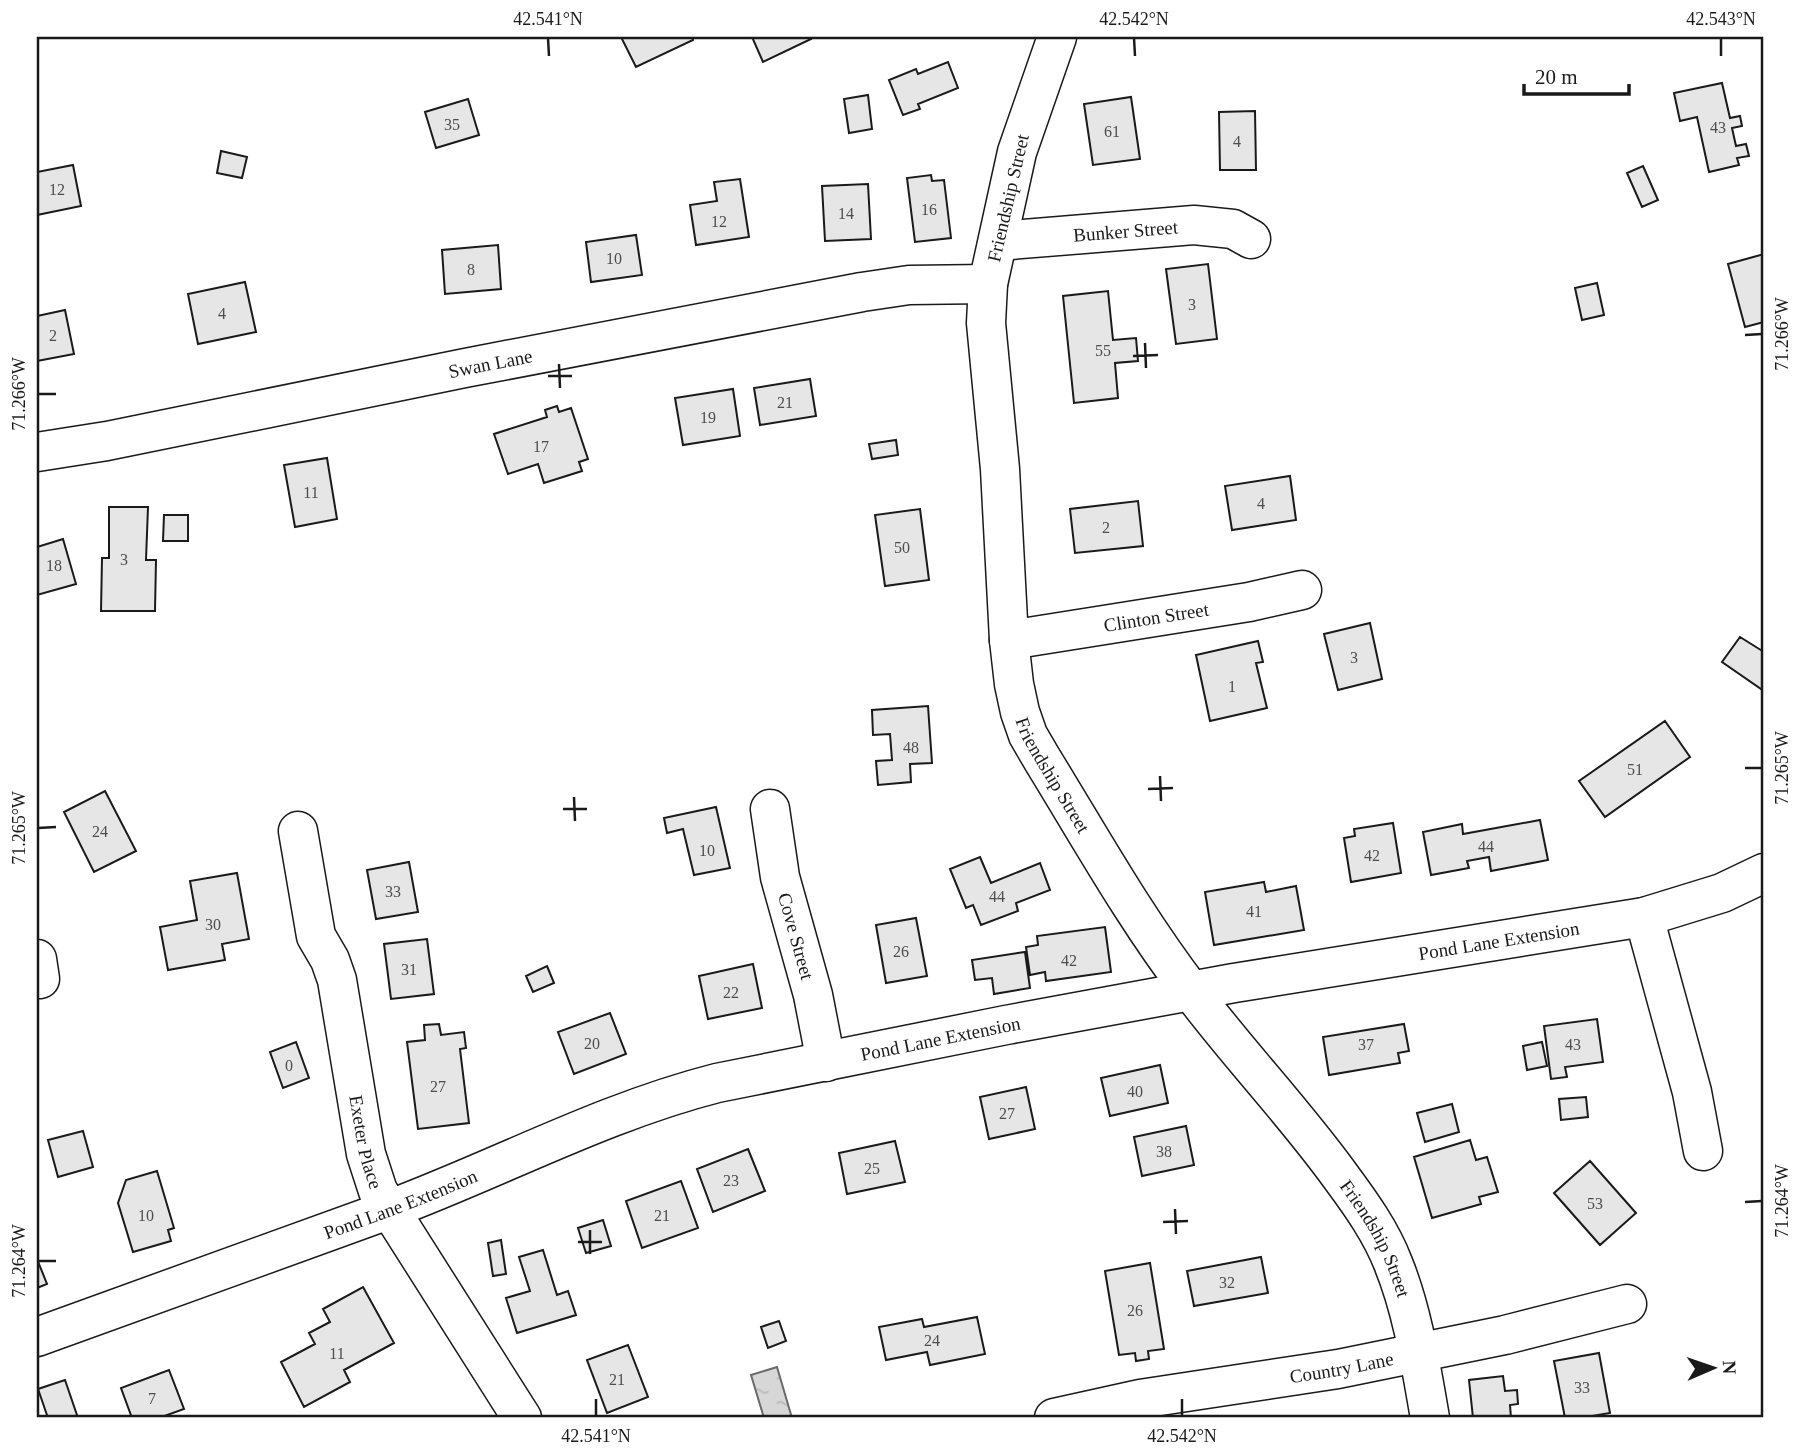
<svg xmlns="http://www.w3.org/2000/svg" width="1801" height="1455" font-family="'Times New Roman',serif">
<defs>
<pattern id="water-ripples" width="26" height="14" patternUnits="userSpaceOnUse" patternTransform="scale(1.75)"><rect width="26" height="14" fill="#d7d7d7"/><path d="M2 4q2-2 4 0t4 0M15 11q2-2 4 0t4 0" fill="none" stroke="#b8b8b8"/></pattern>
</defs>
<rect width="100%" height="100%" fill="#fff"/>
<path fill="url(#water-ripples)" stroke="#6a6a6a" stroke-width="2" d="M777,1367L792,1418H764L751,1375Z"/>
<path fill="#e6e6e6" stroke="#1a1a1a" stroke-width="2" d="M621,37H692L693,40L636,67Z
M752,37H810L811,39L763,62Z
M948,62L958,88L918,104L920,109L903,115L889,80L916,69L918,74Z
M1722,83L1730,118L1740,116L1742,126L1732,128L1736,146L1746,144L1749,156L1737,158L1739,165L1709,172L1697,117L1680,121L1674,93Z
M868,95L872,129L849,133L844,99Z
M1131,97L1140,159L1093,165L1084,104Z
M468,99L479,135L436,148L425,112Z
M1255,111L1256,170H1220L1219,112Z
M221,151L247,157L242,178L217,173Z
M73,165L81,206L37,215V172Z
M1643,166L1658,200L1642,207L1627,173Z
M931,175L932,181L944,180L951,238L915,242L907,178Z
M740,179L749,237L696,245L690,205L717,201L714,182Z
M868,184L871,239L825,241L822,186Z
M636,235L642,275L591,282L586,242Z
M498,245L501,289L445,294L442,250Z
M1764,254V322L1745,327L1728,264Z
M1208,264L1217,339L1176,344L1166,269Z
M245,282L256,332L198,344L188,294Z
M1597,283L1604,315L1582,320L1575,288Z
M1108,291L1113,340L1136,338L1138,361L1115,363L1118,398L1074,403L1063,296Z
M65,310L74,354L37,361V316Z
M810,379L816,416L760,425L754,388Z
M733,389L740,436L683,445L675,398Z
M557,406L559,412L571,408L588,459L579,462L582,471L544,483L538,464L508,474L494,434L547,417L545,410Z
M896,440L898,455L872,459L869,444Z
M327,458L337,519L295,527L284,465Z
M1290,476L1296,520L1232,530L1225,486Z
M1138,501L1143,546L1075,553L1070,509Z
M109,507H148L146,560H156L155,611H101L102,558H109Z
M920,509L929,580L885,586L875,515Z
M164,515H188V541H163Z
M63,539L76,584L37,595V547Z
M1370,623L1382,679L1338,690L1324,634Z
M1740,637L1764,652V691L1722,662Z
M1258,641L1263,662L1256,663L1267,708L1210,721L1196,655Z
M928,706L932,763L910,764L911,782L878,785L876,761L892,760L890,734L873,735L872,710Z
M1665,721L1690,757L1605,817L1579,781Z
M105,791L136,851L94,872L64,812Z
M716,807L730,868L694,875L683,829L667,833L664,818Z
M1540,820L1548,860L1491,871L1489,857L1467,861L1469,868L1431,875L1423,832L1462,824L1463,834Z
M1393,823L1401,873L1351,882L1344,838L1355,836L1354,829Z
M980,857L991,883L1040,863L1050,890L1016,903L1018,911L981,925L973,905L966,908L950,869Z
M409,862L418,912L376,919L367,870Z
M237,873L249,939L222,944L225,960L168,970L160,927L197,920L190,881Z
M1264,882L1266,892L1296,886L1304,930L1214,945L1205,892Z
M916,918L927,976L886,983L876,925Z
M1105,927L1111,972L1046,981L1045,972L1030,975L1026,947L1038,945L1037,936Z
M427,939L434,994L391,999L384,944Z
M1025,952L1030,988L994,994L992,978L975,980L972,960Z
M753,964L762,1008L708,1019L699,976Z
M547,966L554,983L533,992L526,976Z
M610,1013L626,1054L574,1074L558,1032Z
M1597,1019L1603,1062L1565,1067L1567,1077L1551,1079L1544,1026Z
M439,1024L441,1035L464,1032L466,1048L460,1049L469,1123L418,1129L407,1042L425,1040L424,1025Z
M1404,1024L1409,1051L1398,1053L1400,1063L1329,1075L1323,1037Z
M296,1042L309,1078L283,1088L270,1052Z
M1542,1042L1547,1066L1527,1070L1523,1046Z
M1160,1065L1168,1103L1110,1116L1101,1078Z
M1026,1087L1035,1129L989,1139L980,1097Z
M1586,1097L1588,1117L1561,1120L1559,1099Z
M1452,1104L1459,1132L1425,1142L1417,1113Z
M1186,1126L1194,1165L1142,1176L1134,1137Z
M83,1131L93,1167L58,1177L48,1140Z
M1470,1140L1476,1160L1487,1157L1498,1192L1479,1197L1481,1204L1432,1218L1414,1157Z
M895,1141L905,1182L847,1194L839,1153Z
M748,1149L765,1191L713,1212L697,1169Z
M1590,1161L1636,1213L1600,1245L1554,1193Z
M157,1171L174,1228L168,1230L171,1241L133,1252L118,1203L126,1180Z
M681,1181L698,1228L642,1248L626,1201Z
M603,1220L611,1246L586,1253L578,1228Z
M501,1240L506,1274L493,1276L488,1243Z
M543,1250L557,1295L568,1291L576,1315L517,1333L506,1298L530,1291L519,1257Z
M1261,1257L1268,1293L1194,1306L1187,1271Z
M37,1259L47,1284L37,1288Z
M1150,1263L1164,1349L1148,1351L1149,1359L1136,1361L1135,1353L1119,1355L1105,1271Z
M363,1287L394,1343L344,1370L350,1382L304,1407L281,1362L315,1344L309,1333L330,1322L323,1309Z
M977,1317L985,1354L930,1365L927,1352L886,1360L879,1327L922,1319L924,1327Z
M779,1321L786,1341L768,1348L761,1327Z
M628,1345L648,1397L607,1413L587,1360Z
M1599,1353L1610,1413L1592,1416L1593,1418H1565L1554,1361Z
M169,1370L184,1409L159,1418H132L121,1388Z
M1503,1376L1505,1391L1517,1390L1518,1404L1510,1405L1511,1418H1473L1469,1380Z
M65,1380L78,1418H48L38,1389Z"/>
<g fill="none" stroke-linecap="round" stroke-linejoin="round">
<defs>
<g id="minor">
<path id="s1" d="M1057,37L1017,152L988,284L986,323L1000,469L1009,640L1014,684L1020,712L1028,735L1042,759C1090,837 1135,918 1191,991C1239,1055 1295,1113 1341,1177C1361,1204 1381,1232 1393,1263C1413,1312 1421,1367 1430,1418"/>
<path id="s2" d="M998,241L1194,225L1233,229L1251,239"/>
<path id="s3" d="M37,452L107,441L465,368L862,292L909,285L988,284"/>
<path id="s4" d="M1009,640L1249,602L1302,590"/>
<path id="s5" d="M770,809L780,877L813,995L826,1062"/>
<path id="s6" d="M298,831L316,936L330,960L337,980L366,1154L378,1191L522,1418"/>
<path d="M1644,917L1692,1092L1703,1151"/>
<path d="M37,959L40,979"/>
<path id="s7" d="M37,1337L388,1210C498,1169 603,1112 717,1083L1006,1025L1234,983L1644,917L1722,893L1764,873"/>
<path id="s8" d="M1054,1418L1140,1399L1338,1369L1505,1335L1627,1304"/>
</g>
</defs>
<use href="#minor" stroke="#1a1a1a" stroke-width="41"/>
<use href="#minor" stroke="#fff" stroke-width="38"/>
</g>
<path fill="none" stroke="#1a1a1a" stroke-width="2.5" d="M548,38L549,56M1134,38L1135,56M1721,38V56M1745,335L1762,334M1145,343L1146,368M1133,356L1158,355M559,364L560,388M548,376H572M38,394H56M1745,768H1762M1160,776L1161,801M1148,789L1173,788M574,797L575,821M563,809H587M38,828L56,827M1745,1202L1762,1201M1175,1209L1176,1234M1163,1222L1188,1221M590,1230V1254M578,1242H602M38,1261H56M596,1399V1416M1182,1399V1416"/>
<g text-anchor="middle" dominant-baseline="central" stroke-width="5" stroke-linejoin="round" paint-order="stroke">
<g font-size="16" fill="#4d4d4d">
<text x="452" y="124">35</text>
<text x="1718" y="127">43</text>
<text x="1112" y="131">61</text>
<text x="1237" y="141">4</text>
<text x="57" y="189">12</text>
<text x="929" y="209">16</text>
<text x="846" y="213">14</text>
<text x="719" y="221">12</text>
<text x="614" y="258">10</text>
<text x="471" y="269">8</text>
<text x="1192" y="304">3</text>
<text x="222" y="313">4</text>
<text x="53" y="335">2</text>
<text x="1103" y="350">55</text>
<text x="785" y="402">21</text>
<text x="708" y="417">19</text>
<text x="541" y="446">17</text>
<text x="311" y="492">11</text>
<text x="1261" y="503">4</text>
<text x="1106" y="527">2</text>
<text x="902" y="547">50</text>
<text x="124" y="559">3</text>
<text x="54" y="565">18</text>
<text x="1354" y="657">3</text>
<text x="1232" y="686">1</text>
<text x="911" y="747">48</text>
<text x="1635" y="769">51</text>
<text x="100" y="831">24</text>
<text x="1486" y="846">44</text>
<text x="707" y="850">10</text>
<text x="1372" y="855">42</text>
<text x="393" y="891">33</text>
<text x="997" y="896">44</text>
<text x="1254" y="911">41</text>
<text x="213" y="924">30</text>
<text x="901" y="951">26</text>
<text x="1069" y="960">42</text>
<text x="409" y="969">31</text>
<text x="731" y="992">22</text>
<text x="592" y="1043">20</text>
<text x="1366" y="1044">37</text>
<text x="1573" y="1044">43</text>
<text x="289" y="1065">0</text>
<text x="438" y="1086">27</text>
<text x="1135" y="1091">40</text>
<text x="1007" y="1113">27</text>
<text x="1164" y="1151">38</text>
<text x="872" y="1168">25</text>
<text x="731" y="1180">23</text>
<text x="1595" y="1203">53</text>
<text x="146" y="1215">10</text>
<text x="662" y="1215">21</text>
<text x="1227" y="1282">32</text>
<text x="1135" y="1310">26</text>
<text x="932" y="1340">24</text>
<text x="337" y="1353">11</text>
<text x="617" y="1379">21</text>
<text x="1582" y="1387">33</text>
<text x="152" y="1398">7</text>
</g>
<g font-size="19" fill="#1a1a1a" stroke="#fff">
<text transform="translate(1008 198) rotate(-77)">Friendship Street</text>
<text stroke="none"><textPath href="#s2" startOffset="128">Bunker Street</textPath></text>
<text stroke="none"><textPath href="#s3" startOffset="462">Swan Lane</textPath></text>
<text stroke="none"><textPath href="#s4" startOffset="149">Clinton Street</textPath></text>
<text stroke="none"><textPath href="#s1" startOffset="758">Friendship Street</textPath></text>
<text stroke="none"><textPath href="#s5" startOffset="130">Cove Street</textPath></text>
<text stroke="none"><textPath href="#s7" startOffset="1521">Pond Lane Extension</textPath></text>
<text stroke="none"><textPath href="#s7" startOffset="954">Pond Lane Extension</textPath></text>
<text stroke="none"><textPath href="#s6" startOffset="320">Exeter Place</textPath></text>
<text stroke="none"><textPath href="#s7" startOffset="387">Pond Lane Extension</textPath></text>
<text stroke="none"><textPath href="#s1" startOffset="1325">Friendship Street</textPath></text>
<text stroke="none"><textPath href="#s8" startOffset="292">Country Lane</textPath></text>
</g>
</g>
<rect width="1801" height="1455" fill="none" stroke="#ffffff" stroke-width="77"/>
<g transform="translate(1713 1368) rotate(88)" stroke="#ffffff" stroke-width="5" paint-order="stroke">
<path d="M0-5L12 26L0 18L-12 26Z" fill="#1a1a1a"/>
<text y="-10" font-size="19" font-weight="bold" text-anchor="middle" fill="#1a1a1a">N</text>
</g>
<path d="M1524 84v10h105v-10" fill="none" stroke="#1a1a1a" stroke-width="3.5"/>
<text x="1535" y="84" font-size="21" fill="#1a1a1a" stroke="#ffffff" stroke-width="5" paint-order="stroke">20 m</text>
<rect x="38" y="38" width="1724" height="1378" fill="none" stroke="#1a1a1a" stroke-width="2.5"/>
<g font-size="18" text-anchor="middle" fill="#1a1a1a">
<text x="548" y="25">42.541°N</text>
<text x="1134" y="25">42.542°N</text>
<text x="1721" y="25">42.543°N</text>
<text transform="translate(1782 334) rotate(-90)" y="6">71.266°W</text>
<text transform="translate(19 394) rotate(-90)" y="6">71.266°W</text>
<text transform="translate(1782 768) rotate(-90)" y="6">71.265°W</text>
<text transform="translate(19 828) rotate(-90)" y="6">71.265°W</text>
<text transform="translate(1782 1201) rotate(-90)" y="6">71.264°W</text>
<text transform="translate(19 1261) rotate(-90)" y="6">71.264°W</text>
<text x="596" y="1442">42.541°N</text>
<text x="1182" y="1442">42.542°N</text>
</g>
</svg>
